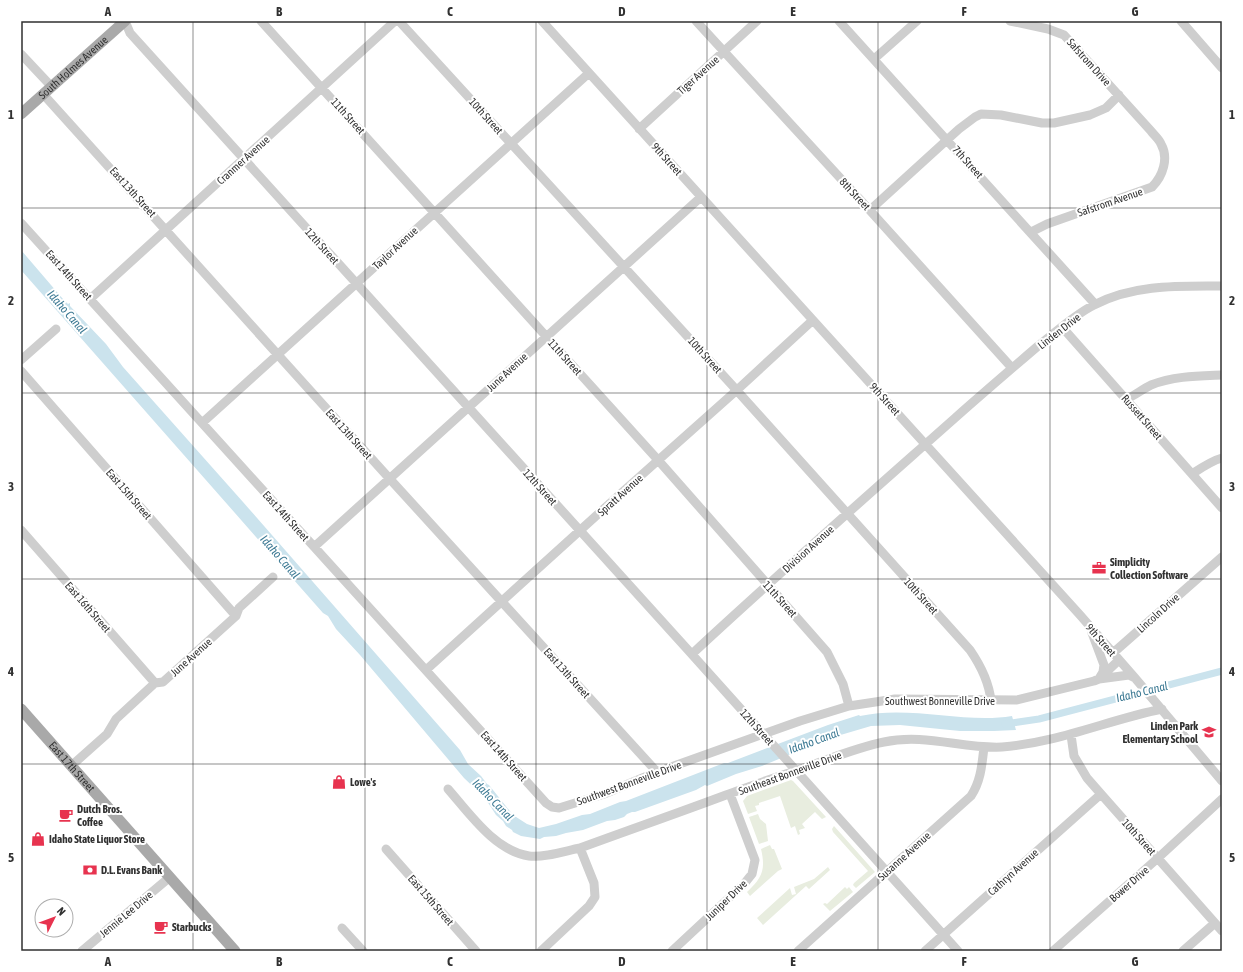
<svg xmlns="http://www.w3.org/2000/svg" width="1243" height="972" font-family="'Asap Condensed',sans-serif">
<rect width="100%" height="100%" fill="#fff"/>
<path fill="#e8eddf" d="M791,780L793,781L826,817L822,819L815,812L802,824L805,828L799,830L800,834L798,835L795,826L791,828L780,796L759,803V805L755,806L757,811L748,814L743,801L747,796Z
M758,814L760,819L766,824L768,841L759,844L749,817Z
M834,826L875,872L856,888L853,885L854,883L868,871L833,832L832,829Z
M770,845L772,849H774L782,869L778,871L750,896L747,892C762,878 766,870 761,849Z
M828,867L830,870L809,889L806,886L763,925L757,918L790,888L792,895L796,894L794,887L814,879Z
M845,887L847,889L849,887L853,892L830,911L823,904L825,903L827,904Z"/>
<path fill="#cbe3ed" d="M21,250L63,299L68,304L70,303V306L106,344L123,367L243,502L460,750L468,764L481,776L487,784L489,785L513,815L527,824L539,828L556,824L582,815L590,814L620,802L626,801L724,763H728L828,725L859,715L860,716C910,705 965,724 1012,716L1016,730L994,731H960L900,725L871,726L827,739L762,766L736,774L707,786L705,785L696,790L635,812H632L627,814L624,817L615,820L607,821L583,830L566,833L556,836L544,837L540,839L521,836L513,832L512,830L506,826L503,821L496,815L485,798L464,778L360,655L336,629L328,616L323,613L21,270Z"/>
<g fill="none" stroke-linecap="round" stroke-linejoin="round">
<path stroke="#cbe3ed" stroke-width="7" d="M1005,724L1039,719L1222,671"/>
<path stroke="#cecece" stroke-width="9" d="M125,21L130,33L688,650L958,951
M261,21L658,460L827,652L843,684L849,706
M399,21L731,384L970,650C981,666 989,682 991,701
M542,21L1080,615L1135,678L1222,781
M696,21L865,205L1012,368
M839,21L1095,304
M1010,21L1048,29L1064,35L1151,131C1154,135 1159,139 1161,144C1169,158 1163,176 1152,187L1047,224L1031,232
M1181,21L1222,68
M21,54L51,86
M874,59L917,21
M43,94L389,478L657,772
M639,129L757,21
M870,210L959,129L975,117L981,114L1001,115L1042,123H1054L1090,115L1106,108L1119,95
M21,223L546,803L552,807L559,808L604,794L657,772L800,721L849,706L895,699L1017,700L1094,681L1099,679L1119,660
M90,299L395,21
M1062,327L1222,508
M21,360L56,329
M21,371L236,616
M1127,399C1135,395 1143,389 1151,385C1174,376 1198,376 1222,375
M202,423L589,73
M1192,474C1201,468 1211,461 1222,458
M21,530L155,683
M314,547L701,197
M1092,633L1104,665L1103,672L1100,677
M1113,653L1222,557
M692,654C778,574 867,496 955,418C982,394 1010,370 1038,346C1056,332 1074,315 1094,305C1133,284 1180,286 1222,286
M426,670L618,496L737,390L813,320
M1099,679L1129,675L1135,678
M1071,735L1074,756L1087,778L1101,794L1222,931
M71,766L107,734L116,719L155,683L163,682L236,616L239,608L273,577
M448,789C469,813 495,851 529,856C544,858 565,851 580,848C629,830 678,813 726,795C749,787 772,778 795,771C825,761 854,748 884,742C925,733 963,749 1002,747C1057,743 1108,720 1162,709
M386,849L476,951
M342,928L363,951
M82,951L170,877
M541,951L589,906L595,897L594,883L580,848
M672,951L744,884L752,874L755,860L730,794
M798,951L971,796C981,781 982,764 984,747
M925,951L1101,794
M1053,951L1158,858L1222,799
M1183,951L1215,923"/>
<g stroke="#a9a9a9" stroke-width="11">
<path id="s1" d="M21,114L125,21"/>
<path id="s2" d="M21,709L235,951"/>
</g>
</g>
<path fill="none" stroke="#313131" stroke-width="1" stroke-opacity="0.55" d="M193,21V951M365,21V951M536,21V951M707,21V951M878,21V951M1050,21V951M21,208H1222M21,393H1222M21,579H1222M21,764H1222"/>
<defs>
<symbol id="office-bare" viewBox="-9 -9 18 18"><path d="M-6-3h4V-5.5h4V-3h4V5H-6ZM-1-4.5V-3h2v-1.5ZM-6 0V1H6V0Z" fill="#e7334f" stroke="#fff" stroke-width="2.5" paint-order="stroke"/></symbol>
<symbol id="school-bare" viewBox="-9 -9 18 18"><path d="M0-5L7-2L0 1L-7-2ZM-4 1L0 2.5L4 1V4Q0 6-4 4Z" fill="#e7334f" stroke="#fff" stroke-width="2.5" paint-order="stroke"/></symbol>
<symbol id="shop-bare" viewBox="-9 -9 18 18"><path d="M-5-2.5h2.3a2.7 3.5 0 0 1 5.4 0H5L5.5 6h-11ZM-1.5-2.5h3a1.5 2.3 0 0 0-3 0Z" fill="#e7334f" stroke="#fff" stroke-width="2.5" paint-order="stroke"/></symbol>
<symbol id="cafe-bare" viewBox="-9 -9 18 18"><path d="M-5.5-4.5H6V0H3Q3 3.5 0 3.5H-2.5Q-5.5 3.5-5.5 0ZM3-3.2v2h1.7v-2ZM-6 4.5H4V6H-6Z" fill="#e7334f" stroke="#fff" stroke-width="2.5" paint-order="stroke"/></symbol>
<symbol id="bank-bare" viewBox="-9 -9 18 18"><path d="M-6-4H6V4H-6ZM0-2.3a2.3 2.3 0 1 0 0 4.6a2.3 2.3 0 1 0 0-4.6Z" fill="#e7334f" stroke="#fff" stroke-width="2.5" paint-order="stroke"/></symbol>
</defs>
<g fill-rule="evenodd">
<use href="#office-bare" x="1089" y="558" width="20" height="20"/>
<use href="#school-bare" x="1199" y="722" width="20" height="20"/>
<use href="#shop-bare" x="329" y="772" width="20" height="20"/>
<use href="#cafe-bare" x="56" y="805" width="20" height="20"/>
<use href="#shop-bare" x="28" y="829" width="20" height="20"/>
<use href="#bank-bare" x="80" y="860" width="20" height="20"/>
<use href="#cafe-bare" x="151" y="917" width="20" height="20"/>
</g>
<g text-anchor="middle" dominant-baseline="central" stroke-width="4" stroke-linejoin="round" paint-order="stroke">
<g font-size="11" fill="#313131" stroke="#fff">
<text transform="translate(1089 62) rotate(48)">Safstrom Drive</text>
<text stroke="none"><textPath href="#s1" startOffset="70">South Holmes Avenue</textPath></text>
<text transform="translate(698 75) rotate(-42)">Tiger Avenue</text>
<text transform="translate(348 116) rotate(48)">11th Street</text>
<text transform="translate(486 116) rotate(48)">10th Street</text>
<text transform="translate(667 159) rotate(48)">9th Street</text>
<text transform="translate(243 160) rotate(-42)">Cranmer Avenue</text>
<text transform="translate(968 162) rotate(48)">7th Street</text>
<text transform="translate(133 192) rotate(48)">East 13th Street</text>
<text transform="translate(855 194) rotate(47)">8th Street</text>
<text transform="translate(1110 202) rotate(-19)">Safstrom Avenue</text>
<text transform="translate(322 246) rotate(48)">12th Street</text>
<text transform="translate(395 248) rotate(-43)">Taylor Avenue</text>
<text transform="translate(69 275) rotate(48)">East 14th Street</text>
<text transform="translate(1059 331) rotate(-38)">Linden Drive</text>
<text transform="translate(705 355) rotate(48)">10th Street</text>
<text transform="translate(565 357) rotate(48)">11th Street</text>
<text transform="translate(507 372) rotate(-43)">June Avenue</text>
<text transform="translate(885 399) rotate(48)">9th Street</text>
<text transform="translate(1142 417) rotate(49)">Russett Street</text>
<text transform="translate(349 434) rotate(48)">East 13th Street</text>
<text transform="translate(540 487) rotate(48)">12th Street</text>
<text transform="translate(129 494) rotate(49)">East 15th Street</text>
<text transform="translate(620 495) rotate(-42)">Spratt Avenue</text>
<text transform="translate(286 516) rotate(48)">East 14th Street</text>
<text transform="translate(808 549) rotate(-42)">Division Avenue</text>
<text transform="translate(921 596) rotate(48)">10th Street</text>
<text transform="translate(780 599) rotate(48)">11th Street</text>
<text transform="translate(88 607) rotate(49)">East 16th Street</text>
<text transform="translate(1158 613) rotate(-42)">Lincoln Drive</text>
<text transform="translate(1101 640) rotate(49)">9th Street</text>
<text transform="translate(191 657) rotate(-42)">June Avenue</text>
<text transform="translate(567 673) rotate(48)">East 13th Street</text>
<text x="940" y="701">Southwest Bonneville Drive</text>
<text transform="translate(757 727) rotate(48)">12th Street</text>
<text transform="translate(504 756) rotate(48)">East 14th Street</text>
<text stroke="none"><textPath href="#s2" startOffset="77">East 17th Street</textPath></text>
<text transform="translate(790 773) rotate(-20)">Southeast Bonneville Drive</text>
<text transform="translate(629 783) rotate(-20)">Southwest Bonneville Drive</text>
<text transform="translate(1139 837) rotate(48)">10th Street</text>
<text transform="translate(904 856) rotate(-42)">Susanne Avenue</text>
<text transform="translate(1013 872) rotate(-42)">Cathryn Avenue</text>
<text transform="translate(1129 884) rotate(-41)">Bower Drive</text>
<text transform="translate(431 900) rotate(49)">East 15th Street</text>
<text transform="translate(726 900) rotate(-44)">Juniper Drive</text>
<text transform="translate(126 914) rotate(-40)">Jennie Lee Drive</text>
</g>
<g font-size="11" font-weight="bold" fill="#313131" stroke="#fff" text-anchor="start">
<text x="1110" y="562">Simplicity<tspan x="1110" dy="13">Collection Software</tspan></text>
<text x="1198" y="726" text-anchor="end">Linden Park<tspan x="1198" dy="13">Elementary School</tspan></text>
<text x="350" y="782">Lowe's</text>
<text x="77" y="809">Dutch Bros.<tspan x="77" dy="13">Coffee</tspan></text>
<text x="49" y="839">Idaho State Liquor Store</text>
<text x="101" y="870">D.L. Evans Bank</text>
<text x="172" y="927">Starbucks</text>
</g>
<g font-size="12" font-style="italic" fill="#3d7a94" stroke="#fff">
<text transform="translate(67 312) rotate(49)">Idaho Canal</text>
<text transform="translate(280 557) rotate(49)">Idaho Canal</text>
<text transform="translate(1142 692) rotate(-14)">Idaho Canal</text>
<text transform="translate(814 741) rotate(-20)">Idaho Canal</text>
<text transform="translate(493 800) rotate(46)">Idaho Canal</text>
</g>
</g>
<rect width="1243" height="972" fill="none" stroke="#ffffff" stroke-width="44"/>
<g transform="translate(54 918) rotate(48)"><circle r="19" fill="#ffffff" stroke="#adadad"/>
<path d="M0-3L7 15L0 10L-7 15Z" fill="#e7334f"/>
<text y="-6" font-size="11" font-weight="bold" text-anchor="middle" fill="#313131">N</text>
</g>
<rect x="22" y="22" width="1199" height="928" fill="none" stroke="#313131" stroke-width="1.5"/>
<g font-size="13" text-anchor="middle" font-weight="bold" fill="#313131">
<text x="108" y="16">A</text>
<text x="279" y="16">B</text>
<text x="450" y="16">C</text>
<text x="622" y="16">D</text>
<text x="793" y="16">E</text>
<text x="964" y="16">F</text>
<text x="1135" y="16">G</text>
<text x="11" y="119">1</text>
<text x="1232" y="119">1</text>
<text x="11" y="305">2</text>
<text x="1232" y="305">2</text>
<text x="11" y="491">3</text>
<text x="1232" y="491">3</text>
<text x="11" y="676">4</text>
<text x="1232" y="676">4</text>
<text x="11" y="862">5</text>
<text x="1232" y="862">5</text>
<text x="108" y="966">A</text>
<text x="279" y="966">B</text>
<text x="450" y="966">C</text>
<text x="622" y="966">D</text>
<text x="793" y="966">E</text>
<text x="964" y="966">F</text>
<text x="1135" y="966">G</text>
</g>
</svg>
